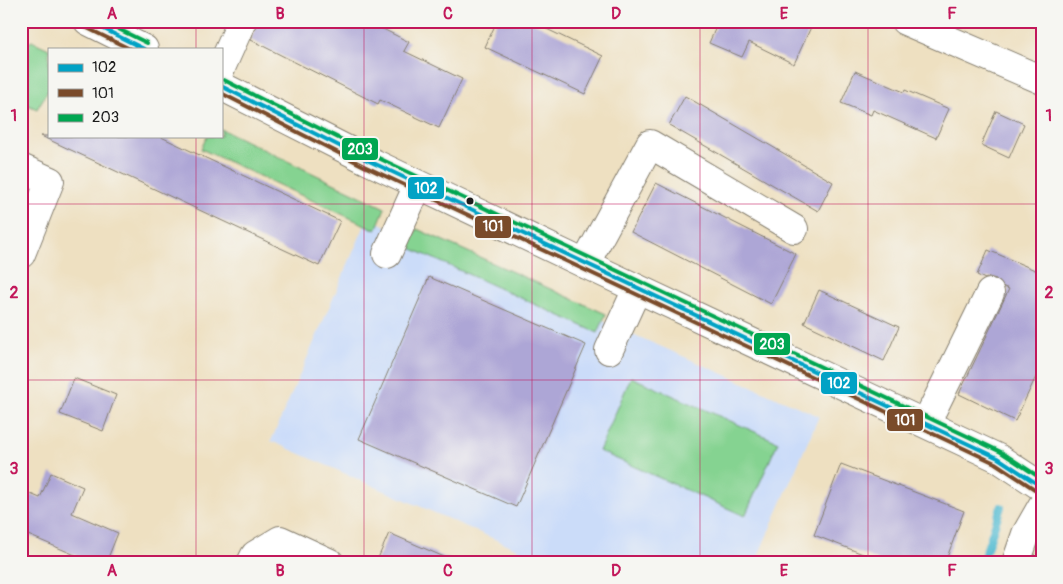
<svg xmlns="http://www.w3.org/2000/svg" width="1063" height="584" font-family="Pangolin,sans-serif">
<rect width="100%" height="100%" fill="#f6f6f2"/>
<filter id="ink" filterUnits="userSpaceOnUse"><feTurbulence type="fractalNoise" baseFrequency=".02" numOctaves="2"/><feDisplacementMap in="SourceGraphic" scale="10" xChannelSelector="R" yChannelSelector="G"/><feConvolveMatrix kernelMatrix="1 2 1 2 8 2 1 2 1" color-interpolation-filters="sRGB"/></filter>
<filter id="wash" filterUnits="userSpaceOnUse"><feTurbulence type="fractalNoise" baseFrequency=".0096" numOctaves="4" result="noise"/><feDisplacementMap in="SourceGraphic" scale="20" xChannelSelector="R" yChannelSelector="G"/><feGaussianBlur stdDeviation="1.12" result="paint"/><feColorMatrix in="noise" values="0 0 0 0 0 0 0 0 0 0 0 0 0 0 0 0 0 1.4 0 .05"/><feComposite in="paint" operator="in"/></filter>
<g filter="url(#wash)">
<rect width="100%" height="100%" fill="#eee0c1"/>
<path fill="#cbdcf9" d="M368,218L819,416L755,563H549L271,441Z"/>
<path fill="#85d391" stroke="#507856" d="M32,41L49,49V89L37,109L21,102V47Z
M221,129L385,208L376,230L201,149L207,136H221Z
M417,229L606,314L598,333L408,247Z
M631,377L778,442L745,516L599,451Z"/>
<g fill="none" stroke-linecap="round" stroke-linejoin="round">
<path stroke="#53bbd1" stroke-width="8" d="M982,563L1001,507"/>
</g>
<g id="blocks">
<path fill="#ada6d6" d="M257,21H367L409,42L404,51L462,79L439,128L380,100L378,104L251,40Z
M497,21H530L603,56L585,94L485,47Z
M703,21H799L811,27L794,64L749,42L742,57L709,43L716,27Z
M855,71L904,92L905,90L949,109L936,138L873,110L871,115L841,103Z
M685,96L833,182L818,211L669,125Z
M996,111L1024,124L1009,158L981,145Z
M41,136H159L340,221L319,266Z
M656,183L796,254L771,304L631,232Z
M988,250L1042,273V364L1015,421L959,394L1009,289L1004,287L996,279L989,277L985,279L977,275Z
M429,277L586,345L516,507L359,439Z
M819,290L899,327L884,361L804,323Z
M74,378L116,395L103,431L60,414Z
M841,464L964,511L945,563H886L814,535Z
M51,473L83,487L72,513L118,533L106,563H94L21,532V490L40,498Z
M389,533L458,563H376Z"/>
</g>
</g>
<g filter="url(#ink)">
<use href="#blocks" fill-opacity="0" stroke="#857e6e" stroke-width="1"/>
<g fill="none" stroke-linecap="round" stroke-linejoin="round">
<defs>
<path id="minor" d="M905,21L1042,80
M221,68L242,21
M21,168L50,181L21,254
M387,254L418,185
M585,264L650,144L794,229
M609,350L637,289
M926,423L990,293
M251,563L255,555L280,540L330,563
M1016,563L1026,534L1042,506"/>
<path id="major" d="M88,21L144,49
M221,86L367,160L585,264L998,458L1042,487"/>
</defs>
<use href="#minor" stroke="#857e6e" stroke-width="30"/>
<use href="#major" stroke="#857e6e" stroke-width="30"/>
<use href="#minor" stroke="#fff" stroke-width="28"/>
<use href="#major" stroke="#fff" stroke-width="28"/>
<defs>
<path id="bus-1" d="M88,21L144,49
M221,86L367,160L998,458L1042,487"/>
<path id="bus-2" d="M85,27L130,49
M221,93L364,166L995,463L1039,492"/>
<path id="bus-3" d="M102,21L147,43
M224,80L370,154L1001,452L1042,479"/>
</defs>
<use href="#bus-1" stroke="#f6f6f2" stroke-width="8"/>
<use href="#bus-2" stroke="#f6f6f2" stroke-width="8"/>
<use href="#bus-3" stroke="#f6f6f2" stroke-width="8"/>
<use href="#bus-1" stroke="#01a2c5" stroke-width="4"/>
<use href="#bus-2" stroke="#7a4b2a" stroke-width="4"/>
<use href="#bus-3" stroke="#00a651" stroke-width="4"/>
</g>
</g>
<path fill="none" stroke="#c2185b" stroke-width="1" stroke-opacity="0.55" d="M196,21V49M364,21V563M532,21V563M700,21V563M868,21V563M196,136V563M21,204H1042M21,380H1042"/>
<circle fill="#1c1c1c" stroke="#f6f6f2" stroke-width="2" cx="470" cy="201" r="4.5"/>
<g stroke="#f6f6f2" stroke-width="2">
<rect x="341" y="137" width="38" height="24" rx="5" fill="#00a651"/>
<rect x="407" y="176" width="38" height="24" rx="5" fill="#01a2c5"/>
<rect x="474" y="215" width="38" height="24" rx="5" fill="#7a4b2a"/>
<rect x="753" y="332" width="38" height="24" rx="5" fill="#00a651"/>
<rect x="820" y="371" width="38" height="24" rx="5" fill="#01a2c5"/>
<rect x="886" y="408" width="38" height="24" rx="5" fill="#7a4b2a"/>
</g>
<g font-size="14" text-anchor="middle" font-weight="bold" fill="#fff">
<text x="360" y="154">203</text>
<text x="426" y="193">102</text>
<text x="493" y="231">101</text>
<text x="772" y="349">203</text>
<text x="839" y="388">102</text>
<text x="905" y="425">101</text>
</g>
<rect width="1063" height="584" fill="none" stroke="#f6f6f2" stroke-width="55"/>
<rect x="48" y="48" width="175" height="90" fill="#f6f6f2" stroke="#9f9f9c"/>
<rect x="58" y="64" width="25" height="8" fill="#01a2c5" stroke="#9f9f9c"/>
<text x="92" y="72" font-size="15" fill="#1c1c1c">102</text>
<rect x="58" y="89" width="25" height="8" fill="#7a4b2a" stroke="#9f9f9c"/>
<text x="92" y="98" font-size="15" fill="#1c1c1c">101</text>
<rect x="58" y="114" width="25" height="8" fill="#00a651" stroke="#9f9f9c"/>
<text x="92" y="122" font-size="15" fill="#1c1c1c">203</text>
<rect x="28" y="28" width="1008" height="528" fill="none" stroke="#c2185b" stroke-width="2"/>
<g font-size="16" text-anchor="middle" font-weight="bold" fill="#c2185b">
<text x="112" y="19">A</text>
<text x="280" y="19">B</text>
<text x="448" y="19">C</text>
<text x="616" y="19">D</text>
<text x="784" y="19">E</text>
<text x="952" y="19">F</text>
<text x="14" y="121">1</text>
<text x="1049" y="121">1</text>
<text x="14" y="298">2</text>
<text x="1049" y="298">2</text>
<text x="14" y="474">3</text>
<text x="1049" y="474">3</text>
<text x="112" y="576">A</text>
<text x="280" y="576">B</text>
<text x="448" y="576">C</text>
<text x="616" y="576">D</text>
<text x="784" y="576">E</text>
<text x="952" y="576">F</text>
</g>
</svg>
